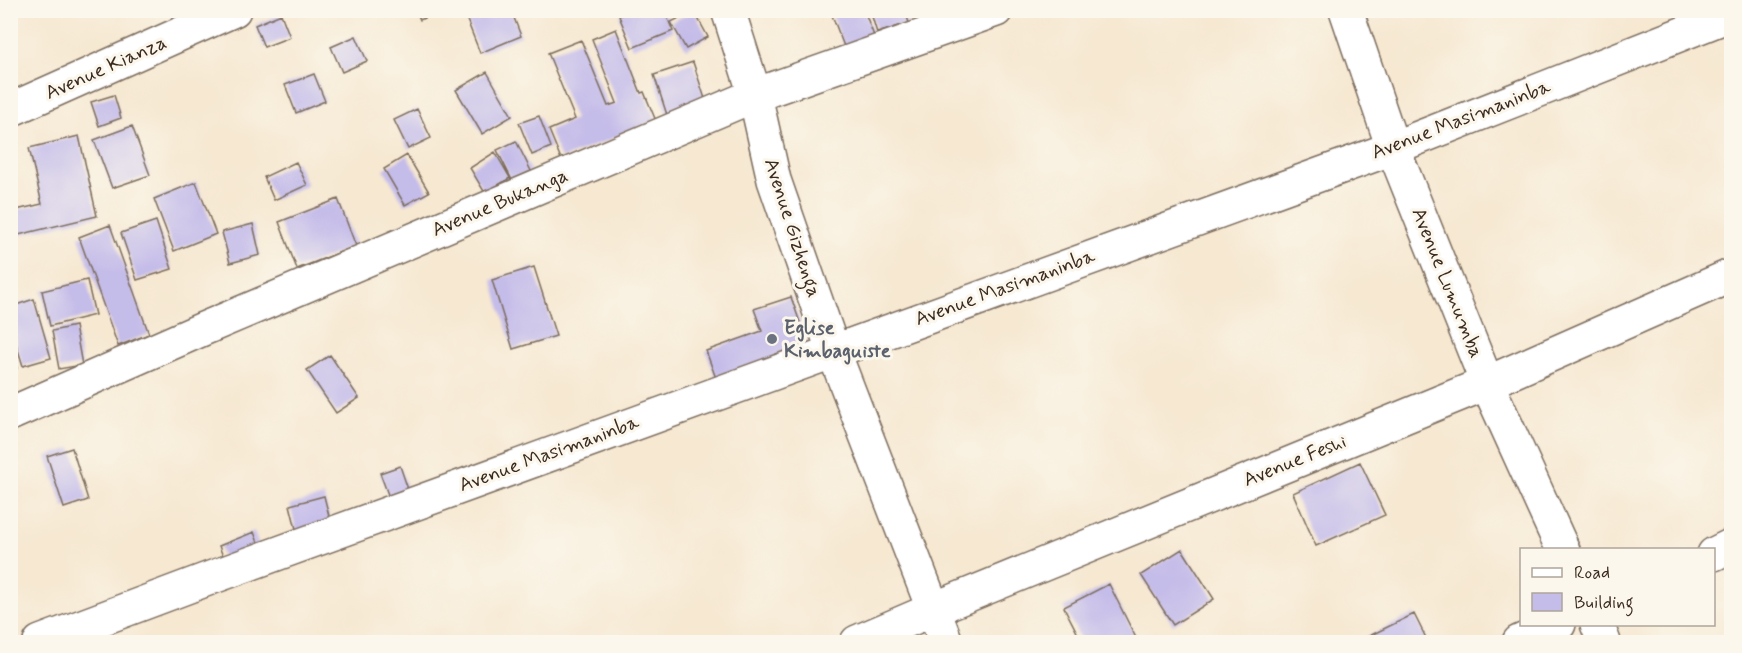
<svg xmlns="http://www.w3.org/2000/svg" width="1742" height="653" font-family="Mynerve,sans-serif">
<rect width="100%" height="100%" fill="#fbf7ec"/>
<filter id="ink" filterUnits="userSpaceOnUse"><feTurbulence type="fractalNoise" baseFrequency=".0167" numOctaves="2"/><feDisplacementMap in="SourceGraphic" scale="12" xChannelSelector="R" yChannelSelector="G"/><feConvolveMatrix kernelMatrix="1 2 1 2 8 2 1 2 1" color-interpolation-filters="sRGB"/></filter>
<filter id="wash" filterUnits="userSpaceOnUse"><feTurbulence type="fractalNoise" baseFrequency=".008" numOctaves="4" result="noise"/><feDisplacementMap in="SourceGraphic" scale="24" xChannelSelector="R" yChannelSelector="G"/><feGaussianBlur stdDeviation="1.35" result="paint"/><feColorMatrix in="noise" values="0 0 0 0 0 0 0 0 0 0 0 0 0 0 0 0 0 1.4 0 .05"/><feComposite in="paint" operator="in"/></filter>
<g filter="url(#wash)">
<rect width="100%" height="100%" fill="#f6e8d1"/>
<g id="blocks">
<path fill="#c4bce9" d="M416,10H441L420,20Z
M463,10H511L521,36L480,53Z
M631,10H664L673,31L632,48L619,16Z
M830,10H864L874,36L845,49Z
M870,10H905L909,23L877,33Z
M694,11L708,37L686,49L671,22Z
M281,14L290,37L264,47L255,25Z
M616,29L641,93L644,92L656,121L561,159L549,130L575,119L548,53L581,40L608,106L617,103L592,39Z
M356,36L367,61L342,72L331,47Z
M693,62L707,105L668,118L654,75Z
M487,72L512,116L482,134L456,90Z
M314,74L325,101L296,113L285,85Z
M114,95L121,118L99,126L91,102Z
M417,109L431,138L408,149L394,120Z
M539,116L551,147L532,155L519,123Z
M132,126L150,175L112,188L94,140Z
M79,136L97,216L18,235V237L10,238V189L16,210L42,204L29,148Z
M516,141L531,171L512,180L497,150Z
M495,152L510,178L485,193L470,168Z
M407,155L429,192L405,205L384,169Z
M296,162L307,185L274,200L264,177Z
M196,182L216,234L174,251L154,199Z
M338,199L356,246L297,269L279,222Z
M156,221L172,269L137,280L121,233Z
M253,224L260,255L230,263L222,232Z
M110,225L149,334L118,346L79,237Z
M534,267L556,336L513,349L492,280Z
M87,280L95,315L50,326L42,291Z
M791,297L809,348L717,381L706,351L762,331L754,309Z
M34,299L51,358L23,366L10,324V307Z
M75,326L82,365L59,369L52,331Z
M10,348L17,368L10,370Z
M330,355L359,398L336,413L307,370Z
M72,448L88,500L64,508L47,456Z
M1360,462L1385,515L1316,546L1293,493Z
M400,466L413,504L394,511L380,473Z
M324,496L336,544L302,553L290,505Z
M254,532L268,569L233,583L219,546Z
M1182,549L1214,599L1173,625L1141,575Z
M1109,584L1138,642H1082L1064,607Z
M1414,614L1428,642H1368L1365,638Z"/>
</g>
</g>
<g filter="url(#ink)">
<use href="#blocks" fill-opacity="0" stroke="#7c6c5d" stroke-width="1.5"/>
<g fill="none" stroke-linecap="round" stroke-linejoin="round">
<defs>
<path id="minor" d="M728,10L755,95L774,180L833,350L946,642
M1346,10L1393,148L1487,383L1563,550
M10,110L234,10
M10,414L203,329L755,95L996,10
M1714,554L1732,545
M1597,624L1604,642
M40,642L213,577L1393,148L1732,14
M857,642L934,609L1487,383L1732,275
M1519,642L1559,624"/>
</defs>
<use href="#minor" stroke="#7c6c5d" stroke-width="36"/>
<use href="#minor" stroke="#fff" stroke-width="33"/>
</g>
</g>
<circle fill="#6b7280" stroke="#fbf7ec" stroke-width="2" cx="772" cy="339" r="6"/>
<g text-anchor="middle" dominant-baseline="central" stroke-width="6" stroke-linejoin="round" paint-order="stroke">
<g font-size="20" fill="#3b2a1e" stroke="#fbf7ec">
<text transform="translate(106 68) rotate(-24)">Avenue Kianza</text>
<text transform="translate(1461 120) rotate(-21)">Avenue Masimaninba</text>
<text transform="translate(500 203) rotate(-23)">Avenue Bukanga</text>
<text transform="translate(792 228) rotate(72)">Avenue Gizhenga</text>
<text transform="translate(1447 283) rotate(68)">Avenue Lumumba</text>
<text transform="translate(1005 288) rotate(-20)">Avenue Masimaninba</text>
<text transform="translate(549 454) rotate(-20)">Avenue Masimaninba</text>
<text transform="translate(1295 461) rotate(-22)">Avenue Feshi</text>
</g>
<g font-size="20" font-weight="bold" fill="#5b616d" stroke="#fbf7ec" text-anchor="start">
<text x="784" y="328">Eglise<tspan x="784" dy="23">Kimbaguiste</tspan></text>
</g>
</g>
<rect width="1742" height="653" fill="none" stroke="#fbf7ec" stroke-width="36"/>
<rect x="1520" y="548" width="195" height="78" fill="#fbf7ec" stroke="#aea59a" stroke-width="1.5"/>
<rect x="1532" y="568" width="30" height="9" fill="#ffffff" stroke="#aea59a" stroke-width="1.5"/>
<text x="1574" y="578" font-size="18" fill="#3b2a1e">Road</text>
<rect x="1532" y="593" width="30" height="18" fill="#c4bce9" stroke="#aea59a" stroke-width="1.5"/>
<text x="1574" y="608" font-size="18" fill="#3b2a1e">Building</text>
</svg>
